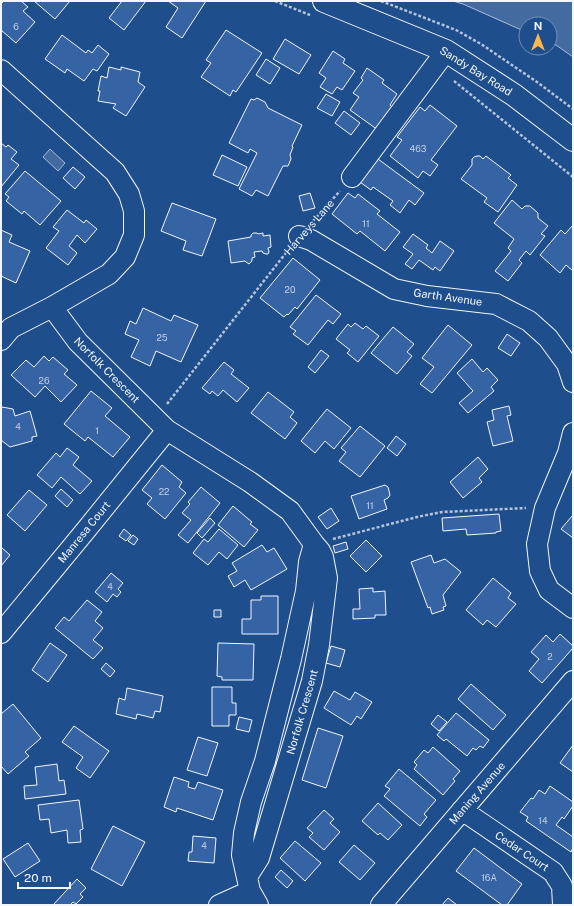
<svg xmlns="http://www.w3.org/2000/svg" width="574" height="906" font-family="'Public Sans',sans-serif">
<rect width="100%" height="100%" fill="#1f4e8c"/>
<path fill="#446ba0" stroke="#a8bbd7" d="M453,1H573V57L556,45L550,43V24H526V32L463,4Z
M50,149L65,163L58,171L43,157Z"/>
<path fill="#3563a3" stroke="#f2f6ff" d="M4,1H21L28,7L23,11L35,22L16,43L1,30V4Z
M34,1H70L55,19Z
M122,1H146L124,30L109,18Z
M168,1H206L182,38L166,27L178,8Z
M226,30L262,53L236,92L233,90L230,96L201,77L211,63L206,60Z
M62,35L86,53L88,50L92,53L98,45L109,54L97,71L93,69L84,81L67,69L65,73L45,59Z
M285,39L311,55L299,74L273,59Z
M333,51L345,59L343,63L355,71L342,90L337,87L332,94L320,87L326,78L319,73Z
M266,59L280,68L270,84L256,75Z
M109,67L121,70V67L140,72L138,82L145,87L126,116L113,108L116,104L98,101L100,91H98L101,76L107,78Z
M367,68L384,80L382,83L397,94L390,105L393,108L378,130L350,110L359,97L353,93L363,80L361,78Z
M326,94L340,102L332,116L317,108Z
M257,98L265,102L268,108L302,125L292,146L293,147L290,155L291,159L288,166H283L268,196L256,190L252,196L239,189L257,153L250,149L248,153L229,143L251,99L254,100Z
M430,105L457,126L431,160L438,165L430,176L423,171L418,178L390,156L402,140L397,137L420,107L425,111Z
M344,111L360,123L351,135L335,123Z
M1,143L6,147L8,145L17,152L11,159L19,165L1,187Z
M222,155L247,167L238,186L213,175Z
M477,156H480L483,159L486,156L511,175L508,178L517,185L498,212L484,202L487,198L461,179L472,165V159L474,157Z
M378,159L424,193L415,205L409,200L400,213L390,205L393,201L373,187L371,190L360,182Z
M73,167L85,177L75,189L63,178Z
M25,171L61,201L40,225L24,211L22,214L6,201L9,197L5,194Z
M310,193L315,208L303,211L299,196Z
M348,193L355,198L358,194L380,211L377,214L400,232L385,251L360,231L357,234L332,214Z
M512,200L522,209L525,206H530L538,213V218L548,226L541,234L545,236L530,255L526,251L519,260L522,263L508,281L495,271L511,251L508,248L514,239L494,223Z
M172,203L216,219L202,256L183,250L186,241L161,231Z
M67,210L84,223L86,220L97,229L85,243L77,235L69,246L77,253L68,265L46,248L59,231L53,227Z
M573,225V271L566,265L560,273L540,255L561,230L565,234Z
M1,230L12,235L9,242L30,251L16,283L1,276Z
M253,233H257L258,234L263,233V236L270,235L271,247L268,248L269,252L268,254H266L263,253L262,251L254,252L255,257L252,258V261L249,264L246,262L245,261L231,263L228,241L251,237V235Z
M413,234L428,245L426,248L432,253L440,241L454,251L440,271L435,267L433,270L419,260L412,269L405,264L413,254L403,247Z
M293,258L320,280L297,309L295,307L288,315L287,314L284,317L260,298Z
M316,295L341,314L333,324L328,320L308,345L293,334L296,331L290,327Z
M143,308L171,321L174,315L198,325L181,362L156,351L150,366L131,357L139,340L125,334L130,321L136,324Z
M355,323L363,329L366,326L379,336L358,362L347,353L350,350L336,339L348,324L351,327Z
M448,325L472,345L432,393L420,384L434,367L422,358Z
M393,327L414,344L407,352L412,356L397,374L371,353Z
M507,334L520,343L511,356L498,348Z
M321,350L329,356L315,373L308,367Z
M44,356L49,361L53,357L68,370L64,374L77,385L61,402L45,386L35,397L11,375L26,360L34,367Z
M472,359L483,372L487,368L498,380L491,387L494,391L468,413L459,403L473,391L457,373Z
M224,362L234,370L231,374L249,388L237,402L223,390L218,396L212,391L210,394L202,388Z
M91,391L112,408L105,416L130,437L113,457L88,437L85,441L64,424Z
M268,392L294,412L290,417L297,423L285,439L251,413Z
M509,406L511,415L507,416L513,441L493,446L487,422L494,420L492,410Z
M2,407L13,409L15,416L30,411L37,436L32,437V441L10,447L1,440V409Z
M327,409L351,428L334,449L325,441L315,453L301,441Z
M360,426L385,446L360,477L339,461L346,452L341,448Z
M396,436L406,444L397,456L387,448Z
M67,448L79,457L73,465L92,481L80,494L61,477L52,488L37,475L56,453L60,457Z
M478,457L488,469L479,478L482,482L463,498L450,482Z
M162,465L182,482L179,487L186,493L165,519L147,504L152,498L142,490Z
M385,485L388,487L390,495L388,498L384,500L387,509L359,519L351,496Z
M201,487L220,503L188,543L178,535L191,520L182,513L190,504L188,502Z
M61,489L73,500L67,507L55,496Z
M29,490L47,505L25,531L7,515Z
M233,506L252,522L250,524L258,530L244,547L218,525Z
M331,508L339,521L327,529L318,517Z
M499,514L501,531L496,532V533L467,535L466,529L443,531L442,518Z
M573,515V538L561,529Z
M210,518L215,523L202,538L197,533Z
M124,529L131,535L126,541L119,536Z
M219,529L238,545L227,559L219,552L208,565L193,553L204,539L208,542Z
M133,535L138,539L134,545L128,541Z
M366,540L382,556L366,572L350,556Z
M346,542L348,549L335,553L333,546Z
M262,545L267,552L274,548L287,569L251,590L245,580L234,587L228,576L237,571L232,563Z
M1,547L10,555L1,566Z
M431,555L434,563L445,559L461,572L443,595L446,606L443,607L444,610L432,614L430,607L428,608L411,562Z
M111,573L123,583L118,589L121,592L117,597L113,594L107,602L95,592Z
M493,578L511,593L508,598L516,604L496,627L487,620L483,625L466,610Z
M373,588V592L385,591L386,615H375V618L353,619V609H360L359,589Z
M261,596H278V634H242V619H251V600H261Z
M87,600L102,612L95,621L103,628L93,640L103,648L93,659L55,628L64,617L69,621Z
M214,610H221V617H214Z
M560,634L573,646V648L542,683L529,671L539,659L531,652L546,635L553,642Z
M50,643L67,655L48,682L32,670Z
M218,643L254,644L253,680H222V677L217,676Z
M331,646L345,650L340,667L326,663Z
M106,663L115,671L110,677L101,669Z
M471,684L506,715L493,730L458,699Z
M212,687H232V703H236V715H229V726H212Z
M127,688L163,696L160,712L155,711L153,718L137,714L136,719L116,714L119,698L125,700Z
M334,691L350,700L355,692L372,702L361,719L357,716L351,725L324,708Z
M13,704L41,738L25,752L29,756L8,774L1,766V714Z
M456,713L489,740L483,748L480,746L476,750L473,748L467,756L446,739L444,741L437,735Z
M438,715L447,722L439,731L431,724Z
M239,717L252,720L249,732L236,729Z
M74,726L109,751L90,778L76,768L83,757L62,742Z
M318,728L343,736L326,788L302,780Z
M198,737L218,743L207,776L187,770Z
M573,745V772L560,763Z
M433,747L460,771L453,779L455,781L443,795L414,769L417,765L414,762L424,750L428,753Z
M57,764L59,781L64,780L66,794L25,799L24,786L37,785L35,767Z
M399,769L436,800L424,814L427,817L420,826L384,796L390,789L385,786Z
M174,777L189,782L188,787L195,789L198,782L223,790L213,820L177,808L176,812L164,807Z
M550,786L573,802V806L564,819L562,817L556,825L573,837V848L571,852L526,821L528,817L520,812L531,798L533,799L539,790L545,794Z
M79,800L83,829L80,830L81,842L68,843L67,830L51,833L49,819L40,820L38,805Z
M378,803L402,825L388,840L380,833L378,835L362,821Z
M324,810L334,819L330,823L340,832L324,850L309,837L313,833L307,828Z
M113,826L145,842L122,886L91,869Z
M193,836L216,838L214,863L188,861L189,852H192Z
M295,841L321,863L305,881L280,858Z
M28,843L40,861L15,877L3,859Z
M354,845L375,863L360,880L339,862Z
M474,848L522,884L507,905H502L456,871Z
M281,870L293,881L287,888L275,877Z
M77,879L86,888L80,894L83,897L76,904L73,902L70,905H53Z
M448,898L457,905H442Z"/>
<g fill="none" stroke-linecap="round" stroke-linejoin="round">
<defs>
<path id="minor" d="M1,70L115,172L129,194L134,211V235L125,257L109,274L52,307L78,342L167,430L250,482L290,511L314,544L320,551L323,557L327,578L319,645L312,681L259,858L247,877
M352,177L446,51
M299,236L311,240L394,289L427,296L496,304L529,321L548,338L567,364L573,382
M1,340L11,328L52,307
M573,433L568,453L545,508L537,544L540,571L549,590L573,608
M1,633L86,530L167,430
M462,810L553,872L562,886L563,905
M219,905L250,891
M258,905L250,891L242,855L244,833L251,802L265,761L291,659L306,591L309,562L314,544
M381,905L573,681"/>
<path id="major" d="M324,1L446,51L514,95L573,140"/>
</defs>
<use href="#minor" stroke="#f2f6ff" stroke-width="22"/>
<use href="#major" stroke="#f2f6ff" stroke-width="24"/>
<path stroke="#b3c4dc" stroke-width="2.5" stroke-dasharray="3 2" stroke-linecap="butt" d="M275,1L310,15
M381,1L456,30L481,44L537,82L573,109
M454,81L573,177
M313,221L340,191
M167,404L289,249
M333,539L417,517L442,512L526,508"/>
<use href="#minor" stroke="#1f4e8c" stroke-width="20"/>
<use href="#major" stroke="#1f4e8c" stroke-width="22"/>
</g>
<g text-anchor="middle" dominant-baseline="central" stroke-width="3" stroke-linejoin="round" paint-order="stroke">
<g font-size="9" fill="#c3d1e8">
<text x="16" y="26">6</text>
<text x="418" y="148">463</text>
<text x="366" y="223">11</text>
<text x="290" y="289">20</text>
<text x="162" y="337">25</text>
<text x="44" y="380">26</text>
<text x="18" y="426">4</text>
<text x="97" y="430">1</text>
<text x="164" y="491">22</text>
<text x="370" y="505">11</text>
<text x="110" y="586">4</text>
<text x="550" y="656">2</text>
<text x="543" y="820">14</text>
<text x="204" y="845">4</text>
<text x="489" y="877">16A</text>
</g>
<g font-size="11" fill="#f2f6ff" stroke="#1f4e8c">
<text transform="translate(476 71) rotate(32)">Sandy Bay Road</text>
<text transform="translate(309 227) rotate(-49)">Harveys Lane</text>
<text transform="translate(448 297) rotate(8)">Garth Avenue</text>
<text transform="translate(107 370) rotate(45)">Norfolk Crescent</text>
<text transform="translate(84 532) rotate(-51)">Manresa Court</text>
<text transform="translate(302 712) rotate(-74)">Norfolk Crescent</text>
<text transform="translate(477 793) rotate(-49)">Maning Avenue</text>
<text transform="translate(522 851) rotate(34)">Cedar Court</text>
</g>
</g>
<rect width="574" height="906" fill="none" stroke="#f2f6ff" stroke-width="4"/>
<g transform="translate(538 36)"><circle r="19" fill="#1f4e8c" stroke="#7391ba"/>
<path d="M0-3L7 15L0 10L-7 15Z" fill="#ffb74d"/>
<text y="-6" font-size="11" font-weight="bold" text-anchor="middle" fill="#f2f6ff">N</text>
</g>
<path d="M18 882v6h52v-6" fill="none" stroke="#f2f6ff" stroke-width="2"/>
<text x="24" y="882" font-size="12" fill="#f2f6ff" stroke="#1f4e8c" stroke-width="3" paint-order="stroke">20 m</text>
</svg>
